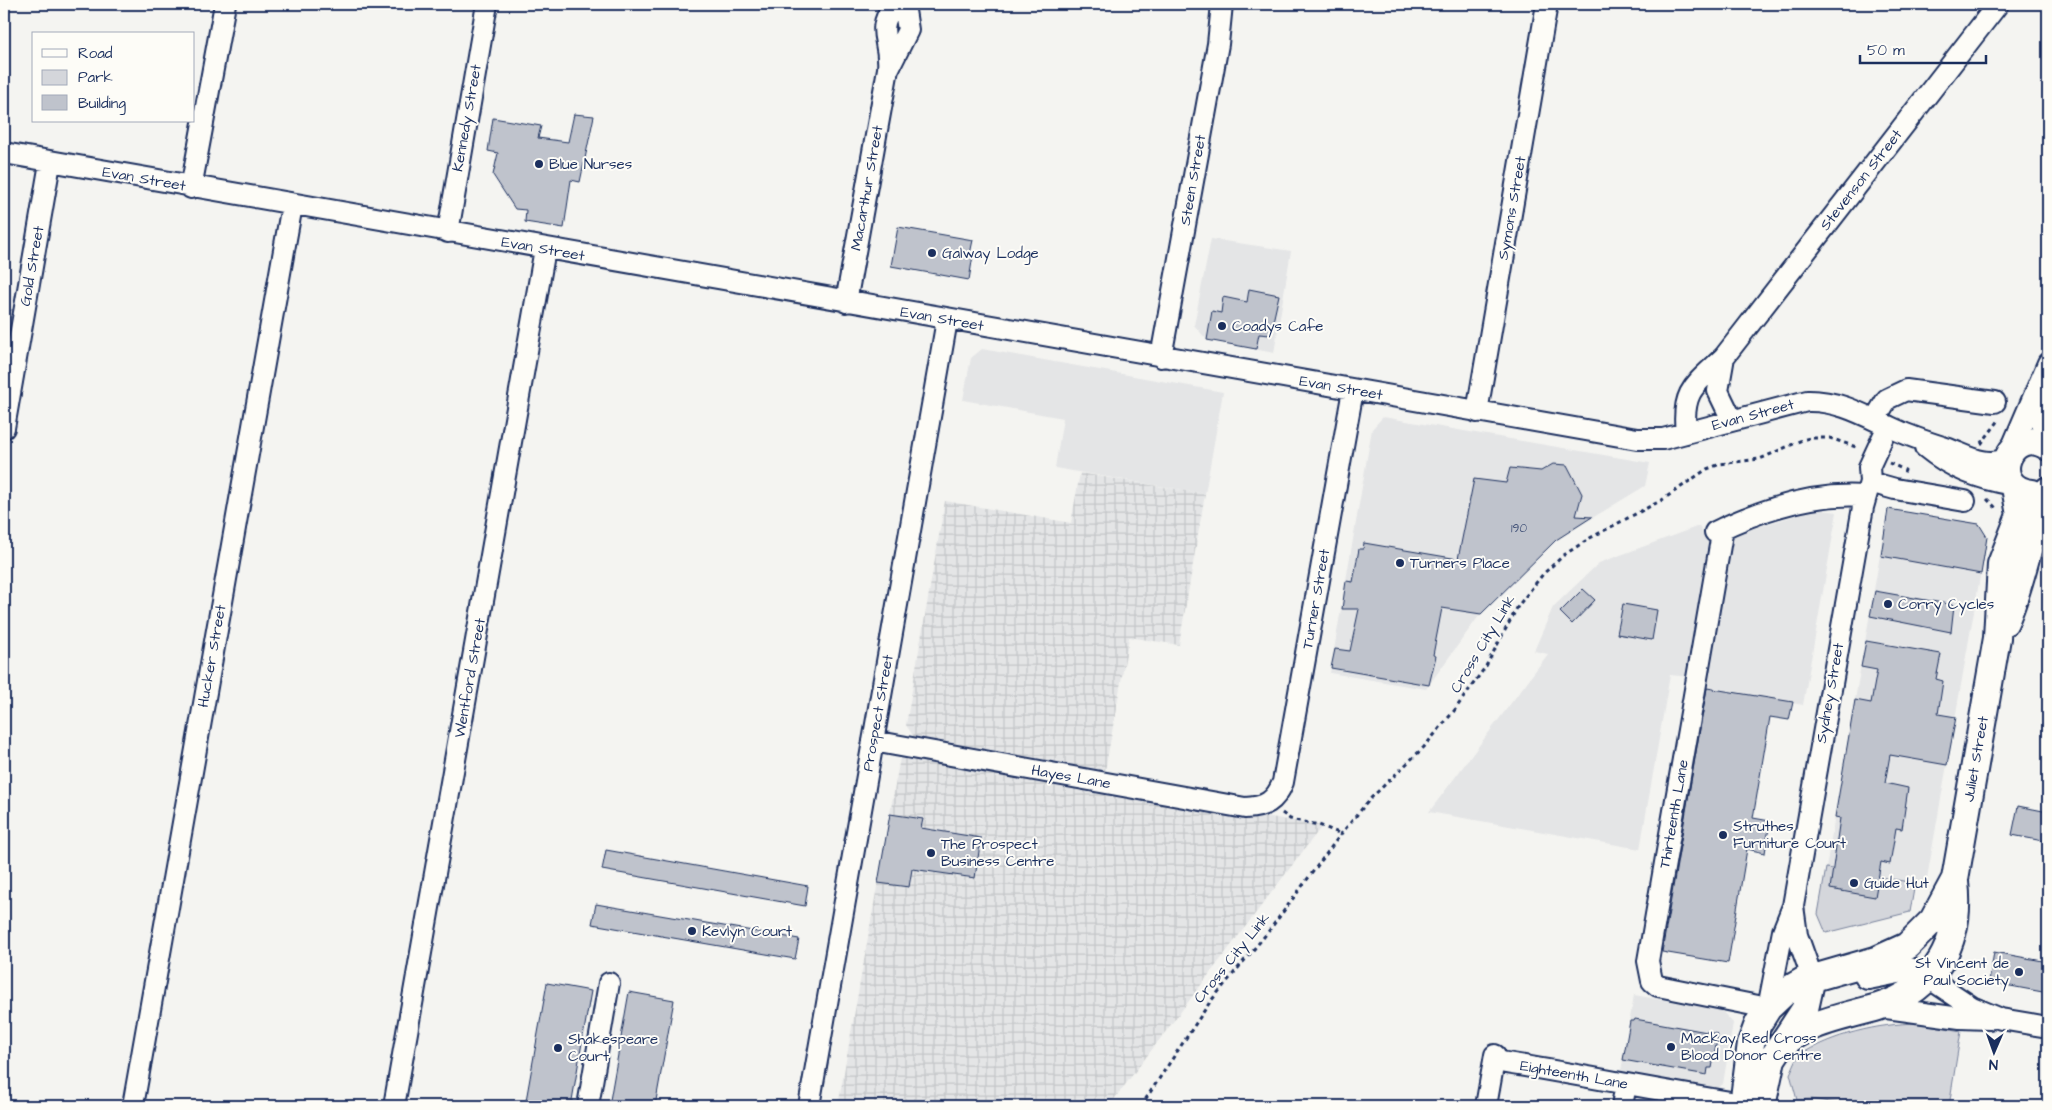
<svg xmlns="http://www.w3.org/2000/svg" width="2052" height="1110" font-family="'Architects Daughter',sans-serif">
<defs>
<pattern id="industrial-grid" width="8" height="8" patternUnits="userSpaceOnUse" patternTransform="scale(1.25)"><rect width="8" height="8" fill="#e4e5e6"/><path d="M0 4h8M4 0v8" fill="none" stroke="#c3c5c8"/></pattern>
</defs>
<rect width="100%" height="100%" fill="#f4f4f1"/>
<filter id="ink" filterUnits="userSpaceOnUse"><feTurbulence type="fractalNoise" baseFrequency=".02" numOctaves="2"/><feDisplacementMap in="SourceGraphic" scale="10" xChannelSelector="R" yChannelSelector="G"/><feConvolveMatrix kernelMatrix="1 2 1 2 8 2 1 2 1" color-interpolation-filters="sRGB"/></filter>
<g filter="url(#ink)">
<path fill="#e4e5e6" d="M1211,239L1291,251L1274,353L1207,340L1194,325Z
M982,349L1223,392L1205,494L1055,468L1063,418L963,400L971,358Z
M1383,417L1650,463L1645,486L1556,540L1484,609L1426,689L1330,673L1372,429Z
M1816,509L1837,512L1803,705L1702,687L1729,536Z
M1888,509L1979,524L1987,537L1926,884L1915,883L1910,912L1826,933L1818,914Z
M1699,526L1713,545L1690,677L1670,675L1640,849L1429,812L1548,654L1534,651L1553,607L1599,563Z
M1634,995L1721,1010L1733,1023L1723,1084L1712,1092L1620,1077Z
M1631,1099L1673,1106H1630Z"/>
<path fill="url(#industrial-grid)" d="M1080,473L1205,494L1179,645L1129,637L1105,771L914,737L906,725L945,501L1071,523Z
M901,752L1322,826L1109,1106H838Z"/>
<path fill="#d4d6db" stroke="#78829c" d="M15,309L4,375V312Z
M1826,868L1915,883L1910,912L1826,933L1818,914Z
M1918,1023L1961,1031L1949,1106H1853L1811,1099L1797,1100L1790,1074L1798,1056C1833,1034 1877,1024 1918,1023Z"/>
<path fill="#bfc3cc" stroke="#1b2f5e" d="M574,114L594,116L580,182L571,180L564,228L525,222L526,210L515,209L493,175L498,153L488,151L493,118L541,126L538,138L568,142Z
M898,227L973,240L970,254L973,255L969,280L891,266Z
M1249,289L1279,295L1270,335L1259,334L1256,349L1207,340L1212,311L1221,313L1223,297L1247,302Z
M1553,464L1567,465L1582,494L1576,516L1592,517L1556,540L1481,614L1442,608L1433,655L1436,656L1429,685L1331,668L1335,649L1350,651L1359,609H1342L1346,581L1353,582L1359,549H1363L1364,543L1458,559L1474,479L1506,483L1510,468L1541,471Z
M1888,509L1979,524L1987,537L1981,574L1881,556Z
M1583,589L1595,600L1572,624L1560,612Z
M1875,591L1954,605L1951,632L1870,616Z
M1623,604L1657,610L1652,640L1617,634Z
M1866,641L1941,654L1936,679L1943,681L1938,714L1956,717L1947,765L1890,755L1885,783L1908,788L1902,829L1896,828L1890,864L1881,862L1875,897L1830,889L1840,818L1835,817L1855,700L1871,703L1877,670L1861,667Z
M1707,688L1793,702L1789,720L1770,717L1753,818L1770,821L1765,853L1747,849L1728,963L1662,952Z
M2018,806L2048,812V842L2012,835Z
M890,814L923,819L921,828L981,838L975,878L912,869L909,887L878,883Z
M606,850L808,886L805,906L602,870Z
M596,904L799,939L795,959L592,924Z
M1994,952L2048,962V993L1989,982Z
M547,983L591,991L571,1106H525Z
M629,992L674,1000L655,1106H609Z
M1635,1019L1718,1034L1712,1068H1708L1707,1075L1623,1060L1630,1021H1634Z"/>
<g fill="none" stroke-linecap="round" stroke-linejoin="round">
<defs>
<path id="minor" d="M889,68L908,30L904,4
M4,153L1637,439H1663L1807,401C1842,400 1870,419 1901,432C1917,439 1933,444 1949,449C1970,457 1984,467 2007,459
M191,188L225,4
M448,232L487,4
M846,302L888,69C891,38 874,34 894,4
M1161,357L1218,44L1222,4
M1724,357L1718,391L1732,420
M1477,412L1547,4
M1875,419L1887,399L1906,390L1995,402
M4,428L50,163
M1686,433C1681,390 1696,384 1724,357L1998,4
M2047,446L2041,422L2048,394
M1925,447C1952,469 1979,479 2013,485
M2009,454L2048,363
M1870,482L1895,489L1965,501
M1723,528L1648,961L1652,981L1658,986L1768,1008L1783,931L1793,906
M1715,532C1760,510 1814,492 1865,496
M873,741L1245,808C1265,807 1275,802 1283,782L1353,390
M1812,977L1797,935L1793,906L1863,507L1870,482L1869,467L1888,426
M1927,977L1972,1007L2001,1019L2048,1027
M1879,1007L1960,1018L1989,1019
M1494,1061C1578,1074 1660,1091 1743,1104
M133,1106L292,205
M394,1106L545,249
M588,1106L609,983
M809,1106L947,320
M1486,1106L1495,1055
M1622,1106L1626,1084"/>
<path id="major" d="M2032,493C1985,488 2009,422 2048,447
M2005,622C2024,579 2029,533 2048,490
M1868,976L1903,969L1927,977
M1779,1048C1806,1022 1844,1017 1878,1007C1937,989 1962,941 1955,882
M1743,1106L1751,1043L1758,1024L1768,1008L1786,991L1803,981L1876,960L1907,946L1933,920L1955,879L1997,638L2001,564L2020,515L2015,487
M1762,1106L1772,1059L1805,1009L1812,977"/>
</defs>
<use href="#minor" stroke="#1b2f5e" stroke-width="24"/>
<use href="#major" stroke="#1b2f5e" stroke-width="30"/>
<path stroke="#1b2f5e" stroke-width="3" stroke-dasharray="4 4" stroke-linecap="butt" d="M1981,444L2000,419
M1889,463L1905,470L1904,474
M1987,499L1997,509
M1282,813L1290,819L1319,825L1341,834
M1141,1106L1210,1002L1268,932L1341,834L1370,799L1424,747L1454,711L1486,666L1518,606L1543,574L1564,555L1590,538L1662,500L1707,469L1720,464L1760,459L1802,440L1810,438H1830L1859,448"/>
<use href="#minor" stroke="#fdfcf7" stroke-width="20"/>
<use href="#major" stroke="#fdfcf7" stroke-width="26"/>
</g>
</g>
<g fill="#1b2f5e" stroke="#fdfcf7" stroke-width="2">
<circle cx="539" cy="164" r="5"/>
<circle cx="932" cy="253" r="5"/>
<circle cx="1222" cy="326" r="5"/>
<circle cx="1400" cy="563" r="5"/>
<circle cx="1888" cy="604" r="5"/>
<circle cx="1723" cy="835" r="5"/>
<circle cx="931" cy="853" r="5"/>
<circle cx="1854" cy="883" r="5"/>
<circle cx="692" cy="931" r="5"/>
<circle cx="2019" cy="972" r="5"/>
<circle cx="1671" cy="1047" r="5"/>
<circle cx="558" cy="1048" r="5"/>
</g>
<g text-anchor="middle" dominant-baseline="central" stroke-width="4" stroke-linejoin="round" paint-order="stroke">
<g font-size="12" fill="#44547a">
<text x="1519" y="528">190</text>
</g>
<g font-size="15" fill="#1b2f5e" stroke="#fdfcf7">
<text transform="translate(467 118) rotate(-80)">Kennedy Street</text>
<text transform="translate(144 179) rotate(10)">Evan Street</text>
<text transform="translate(1193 180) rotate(-80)">Steen Street</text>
<text transform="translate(1861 180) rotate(-52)">Stevenson Street</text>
<text transform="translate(867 188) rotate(-80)">Macarthur Street</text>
<text transform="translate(1512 208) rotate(-80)">Symons Street</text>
<text transform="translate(543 249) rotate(10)">Evan Street</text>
<text transform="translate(32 266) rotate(-80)">Gold Street</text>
<text transform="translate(942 319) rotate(10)">Evan Street</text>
<text transform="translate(1341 388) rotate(10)">Evan Street</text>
<text transform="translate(1753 415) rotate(-15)">Evan Street</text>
<text transform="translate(1316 599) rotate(-80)">Turner Street</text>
<text transform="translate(1483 644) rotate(-59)">Cross City Link</text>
<text transform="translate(212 656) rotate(-80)">Hucker Street</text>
<text transform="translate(470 678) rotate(-80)">Wentford Street</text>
<text transform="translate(1830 693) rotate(-80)">Sydney Street</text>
<text transform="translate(878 713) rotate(-80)">Prospect Street</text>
<text transform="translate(1976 759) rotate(-80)">Juliet Street</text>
<text transform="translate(1071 777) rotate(10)">Hayes Lane</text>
<text transform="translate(1674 814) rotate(-80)">Thirteenth Lane</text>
<text transform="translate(1232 958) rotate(-51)">Cross City Link</text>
<text transform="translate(1574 1075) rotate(10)">Eighteenth Lane</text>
</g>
<g font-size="15" fill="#1b2f5e" stroke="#fdfcf7" text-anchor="start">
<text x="549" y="164">Blue Nurses</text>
<text x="942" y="253">Galway Lodge</text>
<text x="1232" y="326">Coadys Cafe</text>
<text x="1410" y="563">Turners Place</text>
<text x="1898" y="604">Corry Cycles</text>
<text x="1733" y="826">Struthes<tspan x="1733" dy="17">Furniture Court</tspan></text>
<text x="941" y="844">The Prospect<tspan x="941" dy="17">Business Centre</tspan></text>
<text x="1864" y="883">Guide Hut</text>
<text x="702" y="931">Kevlyn Court</text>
<text x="2009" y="963" text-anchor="end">St Vincent de<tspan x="2009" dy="17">Paul Society</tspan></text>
<text x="1681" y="1038">Mackay Red Cross<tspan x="1681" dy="17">Blood Donor Centre</tspan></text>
<text x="568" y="1039">Shakespeare<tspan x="568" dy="17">Court</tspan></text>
</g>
</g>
<rect width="2052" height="1110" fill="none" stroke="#fdfcf7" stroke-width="20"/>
<rect x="10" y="10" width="2032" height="1090" fill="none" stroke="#1b2f5e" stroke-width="2" filter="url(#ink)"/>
<rect x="32" y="32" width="162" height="90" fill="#fdfcf7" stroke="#a3aaba"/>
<rect x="42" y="49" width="25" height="8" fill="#fdfcf7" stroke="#a3aaba"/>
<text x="78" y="58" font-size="15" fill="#1b2f5e">Road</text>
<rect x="42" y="70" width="25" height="15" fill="#d4d6db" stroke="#a3aaba"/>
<text x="78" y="82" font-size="15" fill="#1b2f5e">Park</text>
<rect x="42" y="95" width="25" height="15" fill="#bfc3cc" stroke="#a3aaba"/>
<text x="78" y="108" font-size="15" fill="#1b2f5e">Building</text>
<g transform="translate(1994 1052) rotate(182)" stroke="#fdfcf7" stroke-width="4" paint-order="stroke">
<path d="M0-4L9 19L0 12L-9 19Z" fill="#1b2f5e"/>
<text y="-8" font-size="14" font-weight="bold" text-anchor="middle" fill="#1b2f5e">N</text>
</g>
<path d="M1860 55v8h126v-8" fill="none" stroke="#1b2f5e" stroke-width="2.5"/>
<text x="1867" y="55" font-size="15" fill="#1b2f5e" stroke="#fdfcf7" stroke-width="4" paint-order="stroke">50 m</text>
</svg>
